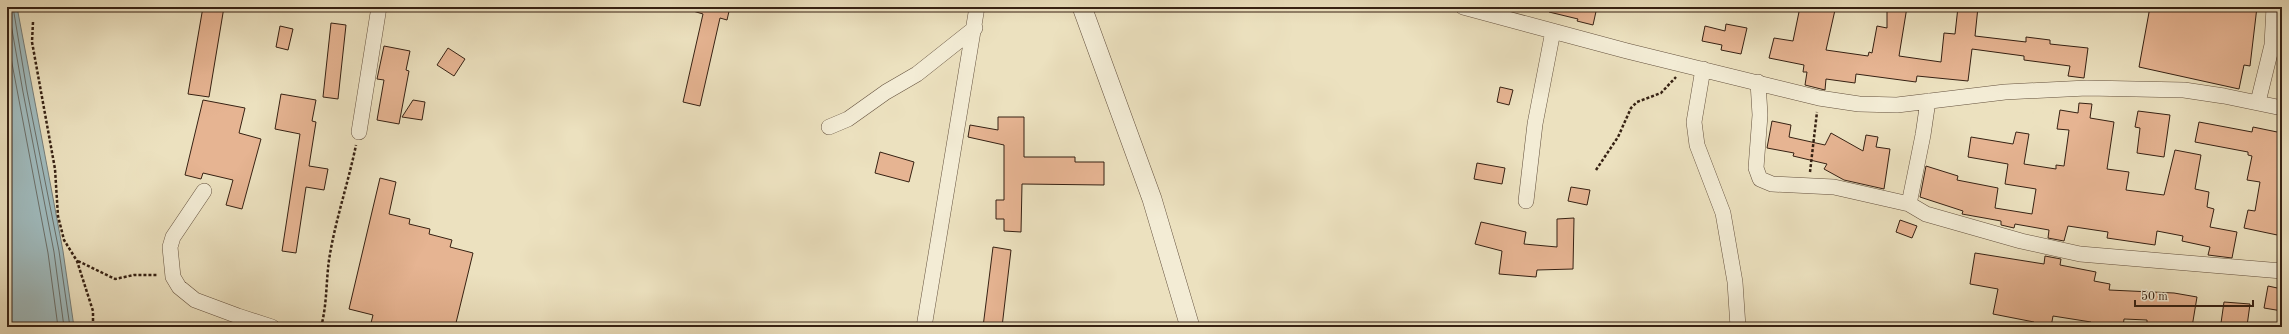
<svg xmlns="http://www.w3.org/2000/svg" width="2289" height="334" font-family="'Old Standard TT',serif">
<rect width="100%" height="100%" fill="#ece1bf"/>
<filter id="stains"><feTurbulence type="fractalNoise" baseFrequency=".005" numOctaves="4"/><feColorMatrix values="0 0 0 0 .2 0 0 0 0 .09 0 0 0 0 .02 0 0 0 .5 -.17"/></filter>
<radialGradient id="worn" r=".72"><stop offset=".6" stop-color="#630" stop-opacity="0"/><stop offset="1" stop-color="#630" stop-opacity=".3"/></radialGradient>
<path fill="#9fbabd" stroke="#757d79" d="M7,7H17L63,251L74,327H7Z"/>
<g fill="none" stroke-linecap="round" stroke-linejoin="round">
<path stroke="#6a6e68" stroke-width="1" d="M8,7L23,92L54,252L64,327
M13,7L27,91L59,251L70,327
M7,37L48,253L58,327"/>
</g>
<path fill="#e6b492" stroke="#362113" d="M203,7H224L209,97L188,94Z
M693,7H730L727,20L720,18L700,106L683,102L703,14L693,11Z
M1549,7H1597L1593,25L1577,21L1578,19L1549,12Z
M1800,7H1820L1835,10L1826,50L1868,56L1869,52L1872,53L1877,26L1887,28V7H1907L1899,56L1941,62L1944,33L1955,34L1958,7H1978L1975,36L2026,42V37L2050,40V44L2088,48L2084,78L2068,76L2070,66L2024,60V56L1972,49L1968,81L1917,76L1916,82L1856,74L1855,83L1826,79L1825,90L1805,85L1807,72H1803L1804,65L1769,58L1774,38L1793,41Z
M2150,7H2257L2250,66L2244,65L2239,89L2139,67Z
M331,23L346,25L338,99L323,97Z
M1726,24L1747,28L1741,54L1721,50L1722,45L1702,41L1705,26L1725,31Z
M280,26L293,29L288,50L276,47Z
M384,46L410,51L406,70L409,71L399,124L377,120L384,80L377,79Z
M448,48L465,59L454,76L437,65Z
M1500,87L1513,90L1509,105L1497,102Z
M281,94L316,100L312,121L316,122L309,166L328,169L324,190L306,187L296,253L282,251L300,134L275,129Z
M203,100L245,108L239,133L261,139L242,209L226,205L233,180L203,173L201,179L185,175Z
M413,100L425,102L422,120L402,117Z
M2079,103L2092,104L2090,118L2114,122L2107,169L2129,172L2126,190L2164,195L2175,150L2201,155L2195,189L2209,192L2207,207L2214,209L2210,227L2237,232L2232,258L2208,255L2210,247L2182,241L2183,236L2157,231L2155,245L2107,238L2108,232L2068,226L2064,241L2048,238L2049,230L2015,224L2014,228L2001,225V221L1962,214L1963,211L1920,197L1926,166L1958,176L1957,180L1998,188L1995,208L2032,214L2036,189L2005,184L2008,164L1968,157L1971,137L2013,144L2016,132L2029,134L2024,164L2056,169V165L2064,166L2069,130L2057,129L2060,110L2078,113Z
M2138,111L2170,115L2164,157L2137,153L2140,128L2135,127Z
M998,117H1024V157H1075V162H1104V185L1022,184L1021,232L1004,231V219H996V200H1004V145L968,137L970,125L998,130Z
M1772,121L1791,125L1789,137L1825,145L1831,133L1863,151L1866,135L1878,137L1876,147L1890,149L1884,189L1844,180L1824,169L1827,164L1793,156L1794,153L1767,148Z
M2199,122L2252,132L2253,127L2282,133V236L2244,228L2248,210L2255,211L2260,182L2247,180L2252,156L2248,155V152L2195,142Z
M880,152L914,162L909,182L875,173Z
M1477,163L1505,168L1502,184L1474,179Z
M380,178L396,182L389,214L410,219L409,224L430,229L429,234L452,240L450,247L473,253L455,327H370L373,315L349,309Z
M1571,187L1590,190L1587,205L1568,201Z
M1574,218L1573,269L1537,270L1536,277L1499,274L1502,251L1475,244L1481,222L1526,232L1524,244L1557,247V219Z
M1900,220L1917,226L1912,238L1896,232Z
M993,247L1011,250L1002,327H983Z
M1975,253L2044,264L2045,256L2061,259L2060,265L2096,272L2094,281L2110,284L2109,290L2174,293L2197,297L2192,327H2147V320L2124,319L2123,327H2104L2090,325L2091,322L2053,316L2051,327H2033L2034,322L1993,314L1998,289L1970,284Z
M2268,286L2282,289V311L2264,308Z
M2224,302L2250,304L2247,326L2221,323Z"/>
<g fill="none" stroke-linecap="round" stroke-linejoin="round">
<defs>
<path id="service" d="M354,7H356"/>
<path id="minor" d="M1463,7L1627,51L1819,98L1859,104L1897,105L2005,92L2087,88L2184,90L2224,96L2282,108
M1703,69L1694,122L1697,145L1723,213L1735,282L1738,327
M1758,82L1760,115L1756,168L1760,179L1772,184L1834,187L1909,204L1926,214L2021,241L2080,254L2282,271
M2258,102L2272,45L2274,7
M829,127L848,119L886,92L917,74L975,28
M359,132L379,7
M204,191L173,237L170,247L173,277L179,287L195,300L238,316L272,327
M1526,201L1535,124L1553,31
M1909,204L1923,135L1928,101
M924,327L977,7"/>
<path id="tertiary" d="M1082,7L1152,199L1190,327"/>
</defs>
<use href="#service" stroke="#64513e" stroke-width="10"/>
<use href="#minor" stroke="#64513e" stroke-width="16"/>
<use href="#tertiary" stroke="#64513e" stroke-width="20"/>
<path stroke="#362113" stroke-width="2.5" stroke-dasharray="3 2" stroke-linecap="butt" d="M33,22L32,42L55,169L58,216L64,240L77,261L93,311V327
M1596,170L1618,137L1631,108L1637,102L1661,93L1676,77
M1810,172L1817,112
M78,261L115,279L134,275H158
M321,327C327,305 326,282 329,260C335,221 348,184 356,145"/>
<use href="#service" stroke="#f3ecd5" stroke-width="8"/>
<use href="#minor" stroke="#f3ecd5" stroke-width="15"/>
<use href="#tertiary" stroke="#f3ecd5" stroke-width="19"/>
</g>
<rect width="2289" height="334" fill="none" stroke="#ece1bf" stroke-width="24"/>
<rect x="8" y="8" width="2273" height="318" fill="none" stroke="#362113" stroke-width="2"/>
<rect x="12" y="12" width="2265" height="310" fill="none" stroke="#362113"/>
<path d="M2135 300v6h118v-6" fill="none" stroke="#362113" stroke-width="2"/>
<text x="2141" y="300" font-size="12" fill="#362113" stroke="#f3ecd5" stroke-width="3" paint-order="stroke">50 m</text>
<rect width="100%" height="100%" filter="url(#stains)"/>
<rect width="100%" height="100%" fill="url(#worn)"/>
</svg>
